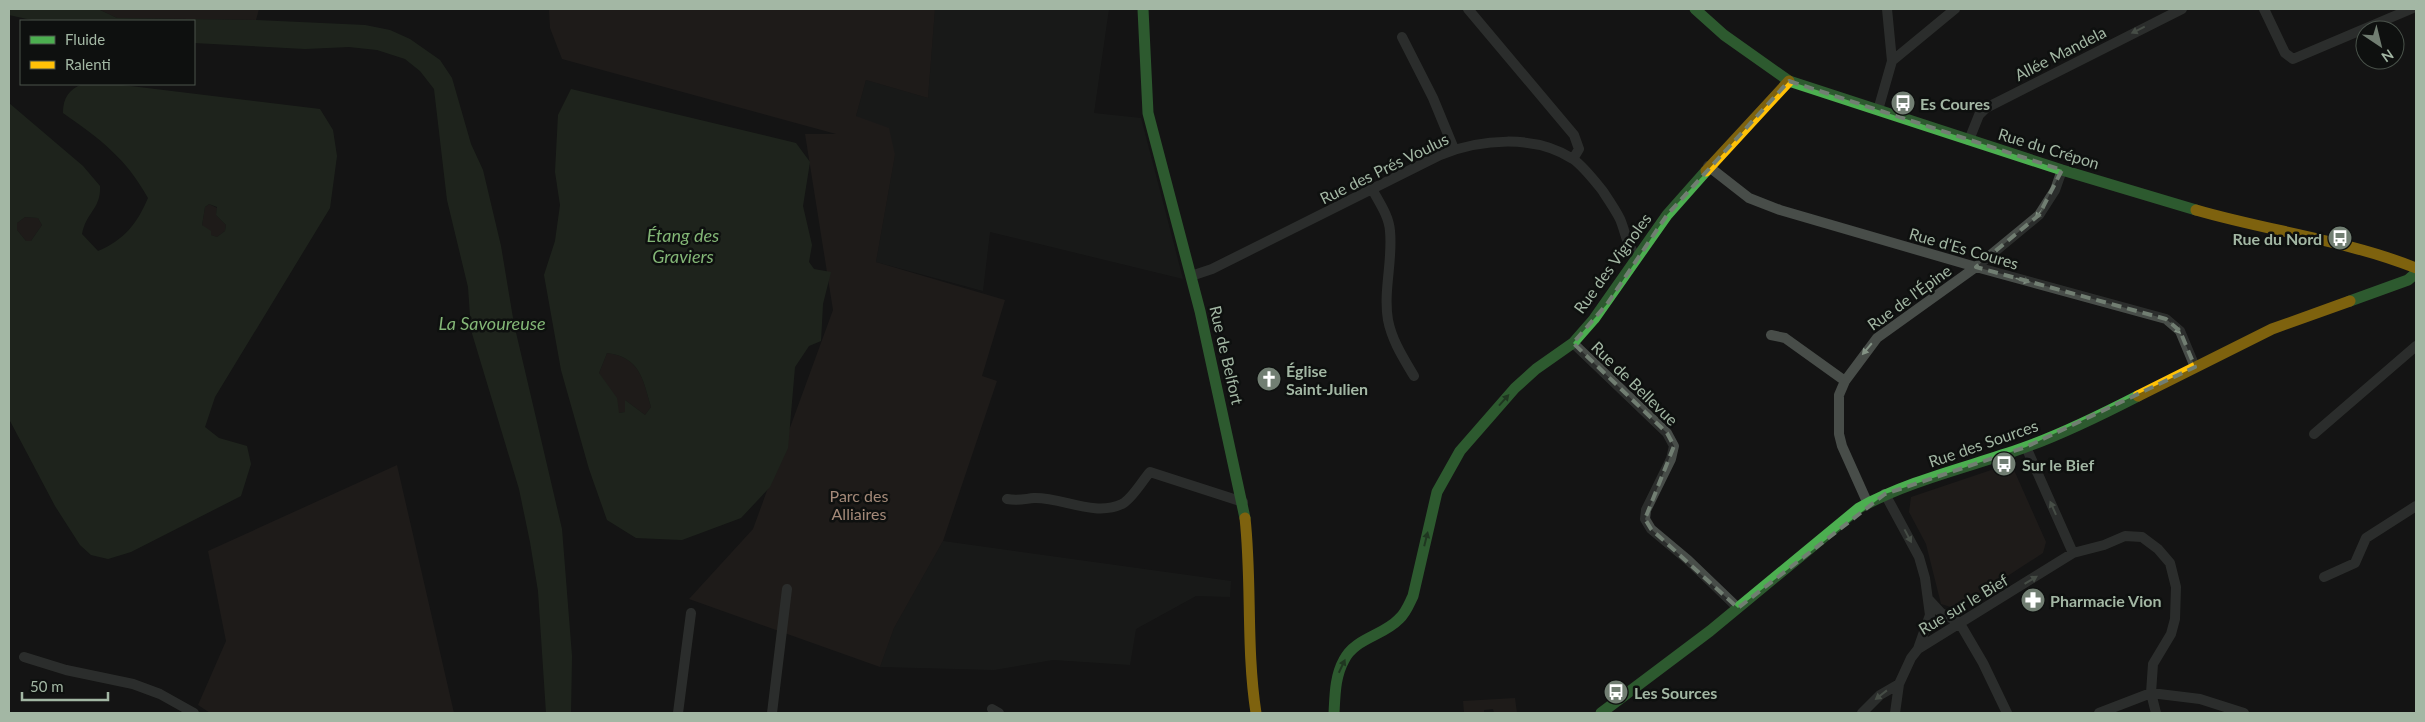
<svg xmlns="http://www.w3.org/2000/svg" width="2425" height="722" font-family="Lato,sans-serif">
<rect width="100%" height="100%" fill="#141414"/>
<path fill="#1e201e" d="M935,9H1109L1094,113L1141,118L1183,279L990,232L983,291L876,262L895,155L856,116L866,80L928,98Z
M943,541L1231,581L1230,597L1196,596L1136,629L1130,665L1053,660L994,670L880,667L894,628Z"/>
<path fill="#2a2420" d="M98,9H259L256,20L117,18Z
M549,9H935L928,98L866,80L856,116L889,128L895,155L876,262L1005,300L982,376L997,381L943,541L894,628L880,667L689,599L753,529L833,310L805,134H836L562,59L550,28Z
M209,204L217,208L216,215L226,225L225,231L217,237L211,235L202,225L205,207Z
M25,217L38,218L42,225L31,241H26L17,230V223Z
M607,353C640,357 643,379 651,407L645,415L625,400V412L619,413L599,373Z
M397,465L454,713H210L198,705L226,641L208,551Z
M2006,465L2014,470L2046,542L2043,553L1957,609L1941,604L1926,544L1909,512L1911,497Z
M1515,698L1517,713H1494L1493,709L1484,710V713H1464L1463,701Z"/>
<path fill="#2a3726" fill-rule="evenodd" d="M9,9H98L117,18L256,20L365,25L390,30L410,39L440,60L452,78L471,144L483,170L501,246L514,324L562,529L572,656L571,713H546L538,591L530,542L519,489L471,330L468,287L447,200L434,89L420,71L405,59L377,50L349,47L305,49L194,43V21H36L9,15Z
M83,84H114L320,109L333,130L337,156L330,208L215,397L205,427L219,438L247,446L251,464L241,496L131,552L108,559L91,555L80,545L55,506L9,419V103L83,166L100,186C101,209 86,212 82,234L98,251C124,240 137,224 148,198C126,158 99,138 63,113C63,98 69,89 83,84ZM209,204L217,207L216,215L226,225L225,231L217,237L211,235V231L202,225L205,207ZM25,217L38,218L42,225L31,241H26L17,230V223Z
M571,89L796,143L810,162L803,206L812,245L809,262L814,269L831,272L823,304L821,341L809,346L795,367L788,448L770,487L741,518L682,540L636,538L607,520L589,469L561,370L544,275L555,241L560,205L555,172L558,115ZM607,353C640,357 643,379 651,407L645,415L625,400V412L619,413L617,398L599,373Z"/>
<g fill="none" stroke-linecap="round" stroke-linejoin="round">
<path stroke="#484d49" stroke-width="10" d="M1468,9L1574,135L1579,149L1573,159
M2264,9L2285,53L2293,59L2411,9
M1402,37L1433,98L1454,149
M1892,61L1955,9
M1878,110L1892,61L1887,9
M1969,140L1979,115L1986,108L2182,9
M1708,166L1749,198L1780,210L1976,267L2166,319L2180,331L2195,367
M1372,189C1379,202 1389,216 1390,231C1393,261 1383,291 1388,320C1392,341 1404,359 1414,376
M1191,276L1212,269L1440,155C1480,139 1535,134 1573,159C1583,166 1594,180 1602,190C1608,199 1615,209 1620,219C1626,233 1626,245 1637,257
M1771,335L1785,338L1845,381
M1573,343L1667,433L1674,446L1671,459L1646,510L1645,519L1651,529L1688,560L1738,608
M2314,434L2416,346
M2026,447L2073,553
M1885,494L1919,557L1925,578L1930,615L1918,649
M1007,499C1018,501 1024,499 1034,498C1062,497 1094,517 1122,504C1132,499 1142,481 1150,472L1243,502
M1868,504L1842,446L1839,434V395L1845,381L1877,338L1976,267L2039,215L2055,190L2062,170
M2324,577L2355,563L2366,538L2416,506
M1929,600L1941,613L1959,622
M1959,622L1983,663L2007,713
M24,657L66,670L133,684L160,694L194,713
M992,709L999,713
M678,713L691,613
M772,713L787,589
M1862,713L1880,695L1899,684L1911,658L1918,649L2073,553L2104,545L2125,536L2142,537L2158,549L2170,563L2176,587L2175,619L2171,634L2153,664L2151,693L2156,713
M1895,713L1899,684
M2099,713L2151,693L2200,699L2244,713"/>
<path stroke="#4caf50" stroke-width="11" d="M1143,9L1148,113L1200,311L1245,518
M1695,9L1724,35L1789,81L2062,170L2196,210
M2350,301L2408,280L2416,273
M1334,713C1335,695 1335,676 1344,660C1355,638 1383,636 1399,619C1406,613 1409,604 1413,596L1437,492L1460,451L1515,388L1536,369L1573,343L1594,319L1667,215L1706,171
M1601,713L1710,631L1859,508C1910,480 1969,467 2023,448C2063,434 2101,415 2138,396"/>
<path stroke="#ffc107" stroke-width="11" d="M1706,171L1789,81
M2196,210C2268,231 2346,240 2416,268
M2138,396L2272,329L2350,301
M1245,518C1252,582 1246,648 1256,713"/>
</g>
<defs><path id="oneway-solid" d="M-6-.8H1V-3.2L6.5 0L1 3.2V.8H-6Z" transform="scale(1.25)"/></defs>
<g fill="#839284">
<use href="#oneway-solid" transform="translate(2138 30) rotate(154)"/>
<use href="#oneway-solid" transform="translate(2040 213) rotate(129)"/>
<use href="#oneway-solid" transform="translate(2023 280) rotate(15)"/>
<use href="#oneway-solid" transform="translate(2176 328) rotate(49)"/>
<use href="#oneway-solid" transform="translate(1867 349) rotate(130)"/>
<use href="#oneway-solid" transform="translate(2053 508) rotate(-114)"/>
<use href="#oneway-solid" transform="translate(1908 536) rotate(62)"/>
<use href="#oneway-solid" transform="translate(2031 580) rotate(-31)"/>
<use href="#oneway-solid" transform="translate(1881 695) rotate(142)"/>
</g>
<g fill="#2d6030">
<use href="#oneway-solid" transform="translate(1504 400) rotate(-48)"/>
<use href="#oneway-solid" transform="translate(1426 539) rotate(-76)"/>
<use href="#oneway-solid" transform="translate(1342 666) rotate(-65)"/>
</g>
<path d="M0 0H2425V722H0ZM1789,81L2062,170L2039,215L1976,267L2166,319L2180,331L2195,367L2026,447L1885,494L1738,608L1651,529L1645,519L1674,446L1667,433L1573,343L1607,304L1667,215Z" fill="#141414" fill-opacity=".55" fill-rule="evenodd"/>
<path fill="none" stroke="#717e72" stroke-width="4" stroke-dasharray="10 6" stroke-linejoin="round" d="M1789,81L2062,170L2039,215L1976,267L2166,319L2180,331L2195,367L2026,447L1885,494L1738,608L1651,529L1645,519L1674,446L1667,433L1573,343L1607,304L1667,215Z"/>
<defs>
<symbol id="bus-disc" viewBox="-11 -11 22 22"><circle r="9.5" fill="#717e72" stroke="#0e100f"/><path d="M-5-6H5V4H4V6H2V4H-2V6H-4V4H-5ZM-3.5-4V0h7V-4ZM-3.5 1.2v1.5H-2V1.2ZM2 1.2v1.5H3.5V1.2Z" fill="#fff"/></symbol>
<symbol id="church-disc" viewBox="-11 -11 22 22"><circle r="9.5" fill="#717e72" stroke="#0e100f"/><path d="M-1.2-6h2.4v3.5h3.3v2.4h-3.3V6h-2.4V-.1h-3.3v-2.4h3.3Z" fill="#fff"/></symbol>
<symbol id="pharmacy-disc" viewBox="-11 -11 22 22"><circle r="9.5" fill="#717e72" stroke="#0e100f"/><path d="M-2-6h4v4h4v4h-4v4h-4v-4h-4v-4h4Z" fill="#fff"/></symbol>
</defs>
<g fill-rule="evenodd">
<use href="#bus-disc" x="1889" y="89" width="28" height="28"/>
<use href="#bus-disc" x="2326" y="224" width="28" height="28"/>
<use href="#church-disc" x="1255" y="365" width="28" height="28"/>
<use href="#bus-disc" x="1990" y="450" width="28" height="28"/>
<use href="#pharmacy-disc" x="2019" y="586" width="28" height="28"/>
<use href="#bus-disc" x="1602" y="678" width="28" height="28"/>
</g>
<g text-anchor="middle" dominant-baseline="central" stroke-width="5" stroke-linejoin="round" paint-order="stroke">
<g font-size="16" fill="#a3b7a4" stroke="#0e100f">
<text transform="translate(2060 53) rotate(-27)">Allée Mandela</text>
<text transform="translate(2049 148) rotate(17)">Rue du Crépon</text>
<text transform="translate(1384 168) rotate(-26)">Rue des Prés Voulus</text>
<text transform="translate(1964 248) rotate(16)">Rue d'Es Coures</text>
<text transform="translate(1612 263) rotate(-54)">Rue des Vignoles</text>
<text transform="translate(1909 297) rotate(-36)">Rue de l'Épine</text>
<text transform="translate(1227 355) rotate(77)">Rue de Belfort</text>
<text transform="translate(1635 383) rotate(44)">Rue de Bellevue</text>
<text transform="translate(1983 443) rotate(-19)">Rue des Sources</text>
<text transform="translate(1963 604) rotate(-31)">Rue sur le Bief</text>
</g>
<g font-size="16" font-weight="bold" fill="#a3b7a4" stroke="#0e100f" text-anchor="start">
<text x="1920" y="103">Es Coures</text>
<text x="2322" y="238" text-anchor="end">Rue du Nord</text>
<text x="1286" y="370">Église<tspan x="1286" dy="18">Saint-Julien</tspan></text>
<text x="2022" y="464">Sur le Bief</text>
<text x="2050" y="600">Pharmacie Vion</text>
<text x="1634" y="692">Les Sources</text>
</g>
<g font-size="16" fill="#a48978" stroke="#0e100f">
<text x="859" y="495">Parc des<tspan x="859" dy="18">Alliaires</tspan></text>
</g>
<g font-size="18" font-style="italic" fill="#83b676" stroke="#0e100f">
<text x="683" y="235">Étang des<tspan x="683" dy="21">Graviers</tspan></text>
<text x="492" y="323">La Savoureuse</text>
</g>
</g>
<rect width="2425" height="722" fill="none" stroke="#a3b7a4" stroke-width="20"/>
<rect x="20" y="20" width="175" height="65" fill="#0e100f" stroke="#4a534b"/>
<rect x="30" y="36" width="25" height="8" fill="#4caf50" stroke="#4a534b"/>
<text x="65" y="45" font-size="15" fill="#a3b7a4">Fluide</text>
<rect x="30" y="61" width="25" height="8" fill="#ffc107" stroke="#4a534b"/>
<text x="65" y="70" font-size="15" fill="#a3b7a4">Ralenti</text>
<g transform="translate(2380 45) rotate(145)"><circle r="24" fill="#0e100f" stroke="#4a534b"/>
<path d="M0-4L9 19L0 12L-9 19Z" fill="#717e72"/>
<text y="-8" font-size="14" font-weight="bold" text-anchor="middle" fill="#a3b7a4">N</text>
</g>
<path d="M22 692v8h86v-8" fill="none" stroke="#a3b7a4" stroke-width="2.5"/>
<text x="30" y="692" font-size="15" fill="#a3b7a4" stroke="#0e100f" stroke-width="4" paint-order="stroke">50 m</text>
</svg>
